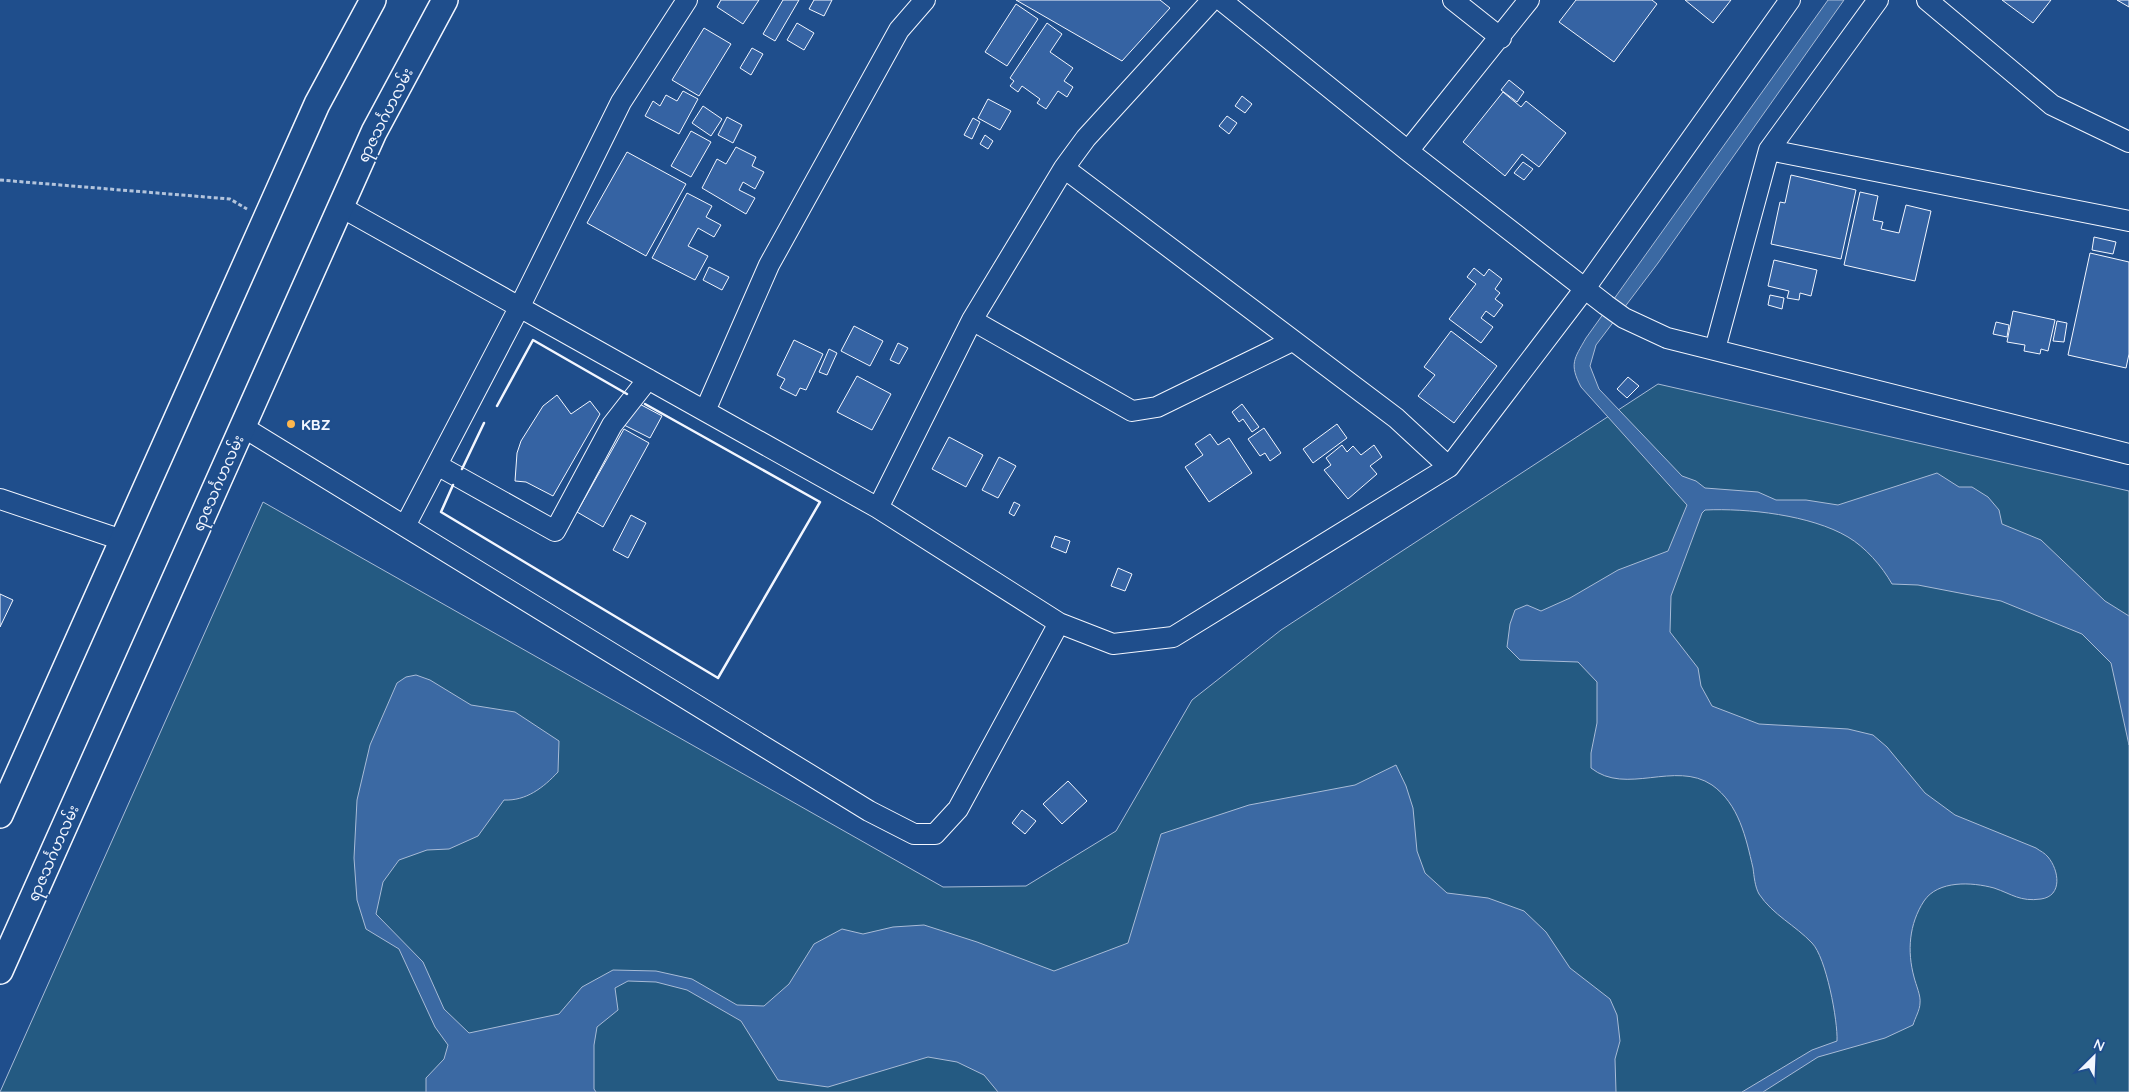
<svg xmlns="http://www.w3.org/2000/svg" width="2129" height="1092" font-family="Quicksand,'Noto Sans Myanmar',sans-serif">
<rect width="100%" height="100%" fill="#1f4e8c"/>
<path fill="#245a82" stroke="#a8bbd7" d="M1658,384L2129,491V1092H0L263,502L943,887L1026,886L1116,831L1192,700L1281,630Z"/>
<path fill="#3b69a3" stroke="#a8bbd7" d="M1828,0H1844L1658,263L1596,345L1590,366L1599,389L1682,476L1696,481L1705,488L1758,492L1776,500H1806L1838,505L1937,473L1959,487H1972L1988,497L1999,510L2002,524L2041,540L2105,601L2129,616V745L2111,663L2082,634L2001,601L1918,585L1892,584C1882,566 1865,547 1848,537C1811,515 1747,508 1705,510L1702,513L1671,596L1670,632L1698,668L1701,686L1712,706L1759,724L1848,729L1873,735L1887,747L1925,793L1955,815L2036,848C2040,851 2045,853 2048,857C2059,870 2063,896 2041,899C2020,902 2012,894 1994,888C1972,882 1938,880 1924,901C1909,924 1907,951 1914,977C1916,985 1921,996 1920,1003C1920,1010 1915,1018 1913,1025L1885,1038L1818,1057L1763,1092H1742L1812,1050L1837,1041C1838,1021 1826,957 1812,943C1795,925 1773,915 1759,894C1755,887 1754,876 1753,868C1746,838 1739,804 1712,785C1675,760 1626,796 1591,768V753L1597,723V682L1578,662L1520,660L1507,647L1510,624L1515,610L1527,605L1541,611L1570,598L1618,570L1668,551L1687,505L1581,387C1569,364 1574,359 1586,338Z
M416,675L430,680L471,705L515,712L559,741L558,772C543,788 526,801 504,800L478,836L449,849L427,850L399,860L383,882L376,914L423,962L444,1009L469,1033L559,1014L582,987L613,970L656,971L692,979L737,1005L764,1006L789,984L814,944L842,929L863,934L893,927L924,925L977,942L1054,971L1128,943L1161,834L1249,805L1355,785L1396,765L1406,786L1413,808L1417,851L1425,873L1447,893L1488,898L1524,911L1546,932L1570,968L1610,999L1617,1015L1620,1041L1615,1059L1616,1092H998L984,1075L957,1062L928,1057L828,1087L778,1080L741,1021L687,990L656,982L628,981L615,988L618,1010L597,1027L594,1045V1089L596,1092H426V1078L444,1059L448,1045L435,1027L399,949L366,929L357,900L354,858L357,800L370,745L397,683L406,677Z"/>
<path fill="#3563a3" stroke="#f2f6ff" d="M721,0H759L743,24L717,7Z
M783,0H799L775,41L763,34Z
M814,0H832L824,16L809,9Z
M1016,0H1160L1170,8L1122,61Z
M1576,0H1652L1657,4L1614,62L1559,22Z
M1685,0H1731L1713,23Z
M2002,0H2051L2033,23Z
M2117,0H2129V7Z
M1016,4L1038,19L1007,66L985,52Z
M797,23L814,33L804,50L787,40Z
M1047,23L1062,34L1050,52L1073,68L1064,81L1073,87L1067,97L1058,91L1046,109L1037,103L1040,99L1022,86L1018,92L1010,86L1014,81L1010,78Z
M704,28L731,44L699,96L672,80Z
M752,48L763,54L751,75L740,68Z
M1509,80L1524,92L1517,102L1501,90Z
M683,91L698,99L679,134L645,116L653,101L660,106L666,95L677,101Z
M1503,92L1521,107L1526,101L1566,133L1539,167L1522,154L1505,176L1463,142Z
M1242,96L1252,104L1245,113L1235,106Z
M988,99L1011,111L1000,130L978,118Z
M703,106L722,119L711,136L692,123Z
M1227,116L1237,123L1229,134L1219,126Z
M727,117L742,125L733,143L718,135Z
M973,118L980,122L972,139L964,135Z
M691,131L711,142L691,177L671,166Z
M985,135L993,141L988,149L980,144Z
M736,147L756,157L752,166L764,172L755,189L743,182L739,190L755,198L746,214L702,188L717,159L726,164Z
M627,152L686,184L646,256L587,223Z
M1523,162L1533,169L1524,180L1514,173Z
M1791,175L1856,190L1841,259L1771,244L1780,202L1785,203Z
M1860,192L1878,196L1873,220L1883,222L1881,229L1899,233L1906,205L1931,211L1915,281L1844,265Z
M687,193L712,206L706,217L721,225L714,237L698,228L688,246L708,256L695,280L652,258Z
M2094,237L2116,242L2113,254L2092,250Z
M2090,253L2129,262V354L2126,368L2068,355Z
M1774,260L1817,270L1811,296L1800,293L1799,300L1787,298L1789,291L1768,286Z
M709,267L729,277L722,290L703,280Z
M1474,268L1484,276L1489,269L1502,279L1495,289L1500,293L1495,299L1503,305L1494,317L1486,311L1481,318L1493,327L1481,343L1449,319L1476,284L1467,277Z
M1770,295L1784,298L1782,309L1768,305Z
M2013,311L2055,320L2048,351L2041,349L2040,354L2024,351L2025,345L2007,342Z
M2057,321L2067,323L2064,342L2053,341Z
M1996,322L2009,325L2007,337L1993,334Z
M854,326L883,341L870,366L841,351Z
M1451,331L1497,366L1454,423L1418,396L1435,375L1424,367Z
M794,340L823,354L806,390L800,388L796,396L780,388L785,379L777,375Z
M898,343L908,348L899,364L890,360Z
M829,349L837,353L827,375L819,372Z
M857,376L891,394L872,430L837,412Z
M1628,377L1639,386L1627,398L1617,389Z
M557,395L571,414L590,401L600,414L553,496L526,482L515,481L517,453L521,441L543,406Z
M632,400L662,416L650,438L620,423Z
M1242,404L1259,427L1252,432L1243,419L1239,422L1232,412Z
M1337,424L1347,438L1313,463L1303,449Z
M1264,428L1281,453L1270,461L1265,453L1260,456L1248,439Z
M624,429L649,443L603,527L577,512Z
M1210,434L1218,445L1229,438L1252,473L1209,502L1185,467L1203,455L1195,444Z
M949,437L983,455L966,487L932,469Z
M1342,445L1347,452L1353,446L1361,455L1374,445L1382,457L1370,466L1377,474L1348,499L1324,470L1331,465L1326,458Z
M999,457L1016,466L998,498L982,490Z
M1014,502L1020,505L1014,516L1009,513Z
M631,515L646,523L628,558L613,550Z
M1055,536L1070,541L1066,553L1051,547Z
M1118,568L1132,574L1125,591L1111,586Z
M0,594L13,600L0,627Z
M1068,781L1087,801L1062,824L1043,804Z
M1022,810L1036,821L1025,834L1012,823Z"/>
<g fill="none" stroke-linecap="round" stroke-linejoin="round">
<defs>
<path id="minor" d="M1221,0L1408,151L1606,305L1624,318L1667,338L2129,454
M1453,0L1501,38
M1927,0L2052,105L2129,142
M1769,150L2129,221
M1408,151L1529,0
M1064,168L1396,418L1449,467
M341,207L878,508L1059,623L1113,644L1173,637L1449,467L1586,287L1790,0
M972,320L1132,411L1157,407L1292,341
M1715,349L1769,150L1878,0
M705,411L769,265L899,30L925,0
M243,427L869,811L914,834H935L958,809L1059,623
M437,465L555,531L612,425L648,379
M0,499L122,540
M878,508L972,320L1064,168L1086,138L1212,0
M405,526L520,306L621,102L687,0"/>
<path id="major" d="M0,815L317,104L373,0
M0,971L374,132L445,0"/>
</defs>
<use href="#minor" stroke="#f2f6ff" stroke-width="22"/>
<use href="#major" stroke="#f2f6ff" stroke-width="28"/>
<path stroke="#b3c4dc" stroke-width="3" stroke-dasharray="4 2.5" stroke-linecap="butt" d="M0,180L230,199L247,209"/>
<use href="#minor" stroke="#1f4e8c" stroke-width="20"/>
<use href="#major" stroke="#1f4e8c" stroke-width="25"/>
<path stroke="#f2f6ff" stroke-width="2.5" d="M497,406L533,340L627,394
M462,469L484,423
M453,485L441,512L718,678L820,502L645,404"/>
</g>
<circle fill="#ffb74d" stroke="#1f4e8c" stroke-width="2" cx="291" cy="424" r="5"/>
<g text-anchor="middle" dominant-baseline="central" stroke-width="4" stroke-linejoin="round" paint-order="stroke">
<g font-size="15" fill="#f2f6ff" stroke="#1f4e8c">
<text transform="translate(385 115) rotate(-63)">ရာဇသင်္ဂဟလမ်း</text>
<text transform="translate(218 483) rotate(-66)">ရာဇသင်္ဂဟလမ်း</text>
<text transform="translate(53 853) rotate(-66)">ရာဇသင်္ဂဟလမ်း</text>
</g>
<g font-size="15" font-weight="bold" fill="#f2f6ff" stroke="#1f4e8c" text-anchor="start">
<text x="301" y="424">KBZ</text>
</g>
</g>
<g transform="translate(2094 1057) rotate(24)" stroke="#1f4e8c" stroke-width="4" paint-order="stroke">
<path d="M0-4L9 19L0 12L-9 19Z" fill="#f2f6ff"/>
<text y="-8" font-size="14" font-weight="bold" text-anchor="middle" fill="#f2f6ff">N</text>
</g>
</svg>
